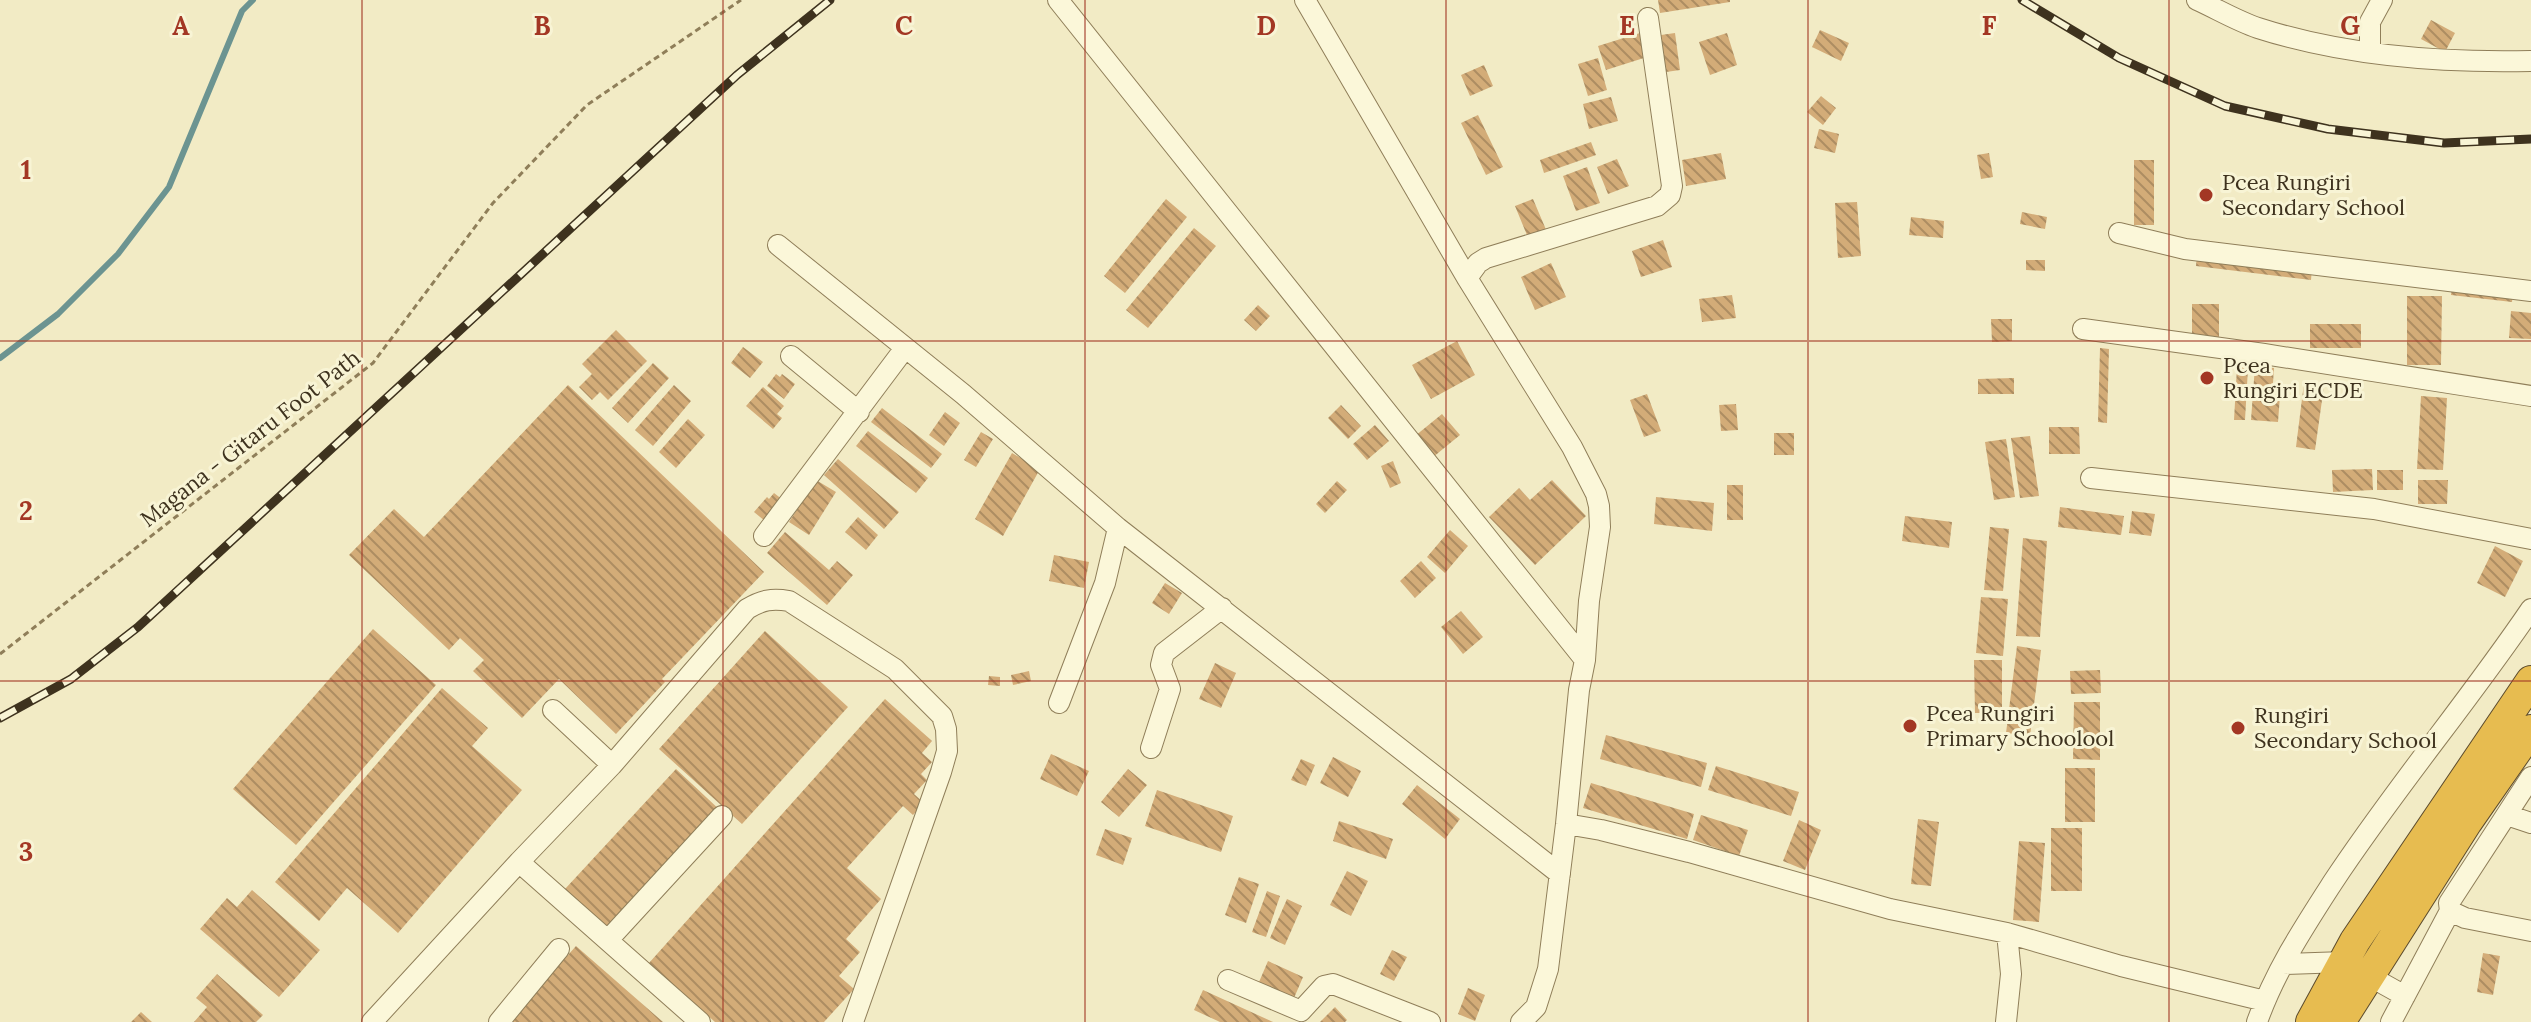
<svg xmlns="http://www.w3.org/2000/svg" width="2531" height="1022" font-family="Lora,serif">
<defs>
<pattern id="building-back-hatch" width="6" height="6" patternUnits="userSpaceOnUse" patternTransform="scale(2)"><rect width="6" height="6" fill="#d3ac78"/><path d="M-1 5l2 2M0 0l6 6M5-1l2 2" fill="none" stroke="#ad8d62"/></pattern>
</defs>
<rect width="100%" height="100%" fill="#f2ebc5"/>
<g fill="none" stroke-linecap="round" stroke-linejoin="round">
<path stroke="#6c9491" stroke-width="6" d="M0,358L58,314L118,254L169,187L242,11L253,0"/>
</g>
<path fill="url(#building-back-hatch)" d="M1658,0H1730V2L1660,13Z
M2431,20L2455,33L2445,52L2421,39Z
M1820,30L1849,43L1841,61L1812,47Z
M1640,33L1647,57L1606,70L1598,46Z
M1675,33L1680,70L1666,72L1661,35Z
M1727,33L1737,65L1710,75L1699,42Z
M1598,58L1607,90L1588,96L1578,64Z
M1484,65L1493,86L1470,96L1461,75Z
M1821,96L1836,108L1823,125L1807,112Z
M1611,97L1618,121L1589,129L1583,104Z
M1478,115L1503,167L1486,175L1461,123Z
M1819,129L1839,134L1835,153L1814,148Z
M1591,142L1596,155L1544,173L1540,160Z
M1721,153L1726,179L1686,186L1682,160Z
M1989,153L1993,177L1981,179L1977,155Z
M1617,159L1629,186L1608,194L1597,167Z
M2134,160H2154V225H2134Z
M1587,167L1600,203L1576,211L1563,176Z
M1166,199L1187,217L1125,293L1104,276Z
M1533,199L1547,232L1529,240L1515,206Z
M1857,202L1861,256L1838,258L1835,203Z
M2022,212L2047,217L2045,229L2020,224Z
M1911,217L1944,221L1943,238L1909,235Z
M1194,228L1216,246L1148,328L1126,310Z
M1663,240L1672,267L1641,277L1632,251Z
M2197,254L2312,268L2311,280L2196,266Z
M2026,260H2045V271L2026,270Z
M1551,263L1566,297L1535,310L1521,277Z
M2452,285L2513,293L2512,302L2451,295Z
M1732,295L1736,318L1702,322L1699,299Z
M2407,296H2442L2441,365H2407Z
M2192,304H2219V337H2192Z
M1258,305L1270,316L1256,331L1244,320Z
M2511,311L2531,313V339L2509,338Z
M1991,319H2012V341L1992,342Z
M2310,324H2361V348H2310Z
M616,330L647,361L608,400L600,392L592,400L579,387L592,374L582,364Z
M1457,341L1475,375L1431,399L1412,365Z
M743,347L763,362L750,378L731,363Z
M2100,348L2109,349L2107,423L2098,422Z
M653,363L669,378L628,423L612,408Z
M2255,366L2274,368L2273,383H2281L2278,422L2251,420Z
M2237,367L2248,368L2245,420H2234Z
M776,374L780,377L782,374L795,384L784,399L767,386Z
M2014,378V394H1978V379Z
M2304,383L2324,386L2315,450L2296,447Z
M568,385L764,572L662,679L665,682L616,734L559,679L522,718L473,671L484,660L460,638L449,650L349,555L394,509L424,537Z
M674,385L691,401L653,446L635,430Z
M763,387L784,406L777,414L782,418L773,429L746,406Z
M1647,394L1661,431L1644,437L1630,400Z
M2421,396L2447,398L2443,470L2417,469Z
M1736,404L1738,430L1721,431L1719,405Z
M1341,405L1361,426L1348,439L1328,418Z
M882,408L942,454L931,468L871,422Z
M945,412L960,423L944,446L929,435Z
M1442,414L1460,435L1432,458L1415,436Z
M688,419L705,435L676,468L659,452Z
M1375,425L1389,441L1367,460L1353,444Z
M2049,427H2079L2080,454H2049Z
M868,431L928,478L916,493L856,446Z
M981,432L993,439L976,467L964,460Z
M1774,433H1794V455H1774Z
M2030,436L2039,496L2020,498L2011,438Z
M2006,439L2015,497L1994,500L1985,442Z
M1012,453L1040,469L1003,536L975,519Z
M838,459L899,512L884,529L824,475Z
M1393,461L1401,483L1390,488L1381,466Z
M2372,469L2373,490L2333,492L2332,470Z
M2377,470H2403V490H2377Z
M816,480L836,492L809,535L789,522Z
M1552,480L1586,516L1535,565L1489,517L1519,488L1530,500Z
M2418,480H2448L2447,504H2418Z
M1337,481L1347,490L1325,513L1316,504Z
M1727,485H1743V520H1727Z
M774,493L783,500L766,522L754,512L767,497L769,499Z
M1656,497L1714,503L1712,531L1654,524Z
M2060,507L2124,516L2121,535L2058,527Z
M2132,511L2155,514L2151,536L2129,533Z
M1905,516L1952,522L1949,548L1902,541Z
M858,517L878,535L866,550L845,532Z
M1990,527L2009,529L2003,591L1984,590Z
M1450,530L1468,546L1445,573L1427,557Z
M785,532L829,570L837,561L853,575L827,605L767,553Z
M2023,538L2047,541L2040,637L2016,636Z
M2495,546L2523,561L2505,597L2477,583Z
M1054,555L1089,562L1084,588L1049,581Z
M1421,561L1436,578L1415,598L1400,581Z
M1165,583L1182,593L1169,614L1152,603Z
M1981,597L2008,599L2003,656L1976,653Z
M1461,611L1483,637L1463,654L1441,627Z
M373,629L436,685L296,845L233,789Z
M765,631L848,707L742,824L659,749Z
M2017,646L2041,650L2030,736L2006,733Z
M1974,660H2002V713H1975Z
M1215,663L1236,673L1221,708L1199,699Z
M2100,670L2101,693L2071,694L2070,671Z
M1029,671L1031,681L1013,685L1011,675Z
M989,676L1000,677V686L988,685Z
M442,688L488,728L472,746L522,790L398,933L347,888L319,921L275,882Z
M885,699L932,741L922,753L932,762L921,774L927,780L914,794L924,803L913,815L903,806L847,868L881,899L846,939L860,952L839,976L854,989L824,1022H715L649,963Z
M2074,702H2100V760L2073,759Z
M1606,735L1707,763L1701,787L1600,759Z
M1051,754L1089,771L1077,796L1040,779Z
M1333,757L1361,771L1348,797L1320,783Z
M1301,759L1315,765L1306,786L1291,780Z
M1716,766L1799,792L1791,816L1708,790Z
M2065,768H2095V822H2065Z
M676,769L722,812L612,932L565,889Z
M1128,769L1147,785L1119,817L1101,802Z
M1591,783L1694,814L1687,839L1583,808Z
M1417,785L1460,819L1445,839L1402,804Z
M1157,790L1233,816L1221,852L1145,826Z
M1701,815L1748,830L1739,856L1693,840Z
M1918,819L1939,822L1931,886L1911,884Z
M1799,820L1821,830L1805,870L1783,861Z
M1339,821L1393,839L1386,859L1333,841Z
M2051,828H2082V891H2051Z
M1105,829L1132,838L1123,865L1096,855Z
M2019,841L2045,843L2039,922L2013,920Z
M1347,871L1368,881L1351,916L1330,905Z
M1239,877L1259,884L1246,923L1225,915Z
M252,890L320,950L279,997L200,929L227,898L237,907Z
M1267,891L1280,896L1266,937L1252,932Z
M1287,899L1302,906L1285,945L1270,938Z
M576,946L663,1022H509Z
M1392,950L1407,957L1394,981L1380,974Z
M2483,953L2500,956L2493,995L2477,992Z
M1268,961L1303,977L1294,998L1259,982Z
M217,974L263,1015L256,1022H194L207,1007L196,998Z
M1468,988L1485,995L1475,1021L1458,1014Z
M1203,990L1273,1022H1220L1194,1010Z
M1335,1007L1347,1020L1345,1022H1320Z
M141,1012L152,1022H131Z"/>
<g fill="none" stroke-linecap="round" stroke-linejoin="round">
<defs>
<path id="minor" d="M1058,0L1585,660
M1305,0L1467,278L1572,447L1596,494L1599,506L1600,527L1589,601L1585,660L1579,690L1566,824L1548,969L1536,1007L1521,1022
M2197,0C2217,9 2237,21 2258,28C2345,56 2441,63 2531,61
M2370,52V22L2382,0
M2119,233L2185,249L2531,291
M778,245L963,394L1118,528L1560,874
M1467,278L1478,263L1486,258L1657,206L1670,195L1672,186L1648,18
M2083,329L2264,354L2531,396
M791,356L859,412
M2091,478L2374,509L2531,539
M764,536L905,348
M1059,703L1105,583L1118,528
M553,710L612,765
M1151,748L1170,689L1161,665L1164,653L1222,608
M2507,815L2531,823
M1566,824L1601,830L1689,852L1890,909L2007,933L2121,966L2265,1001
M2450,911L2465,918L2531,931
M608,940L722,816
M2283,964L2344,962L2405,996
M1228,980L1301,1011L1324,986L1333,984L1430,1022
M372,1022L519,862
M499,1022L559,949
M700,1022L519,862L612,765L747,609C762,600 772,598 789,601L895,669L942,716L946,729L947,751L941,772L853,1022
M2006,1022L2011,974L2007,933
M2257,1022C2275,971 2304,927 2333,882C2395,788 2468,702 2531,609
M2391,1022L2450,911L2449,903L2531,777"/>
<path id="highway" d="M2311,1022L2355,941L2531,681
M2340,1022L2467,822L2531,730"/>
</defs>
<use href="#minor" stroke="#8f7e59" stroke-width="22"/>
<use href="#highway" stroke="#5c4b2d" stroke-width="32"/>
<path stroke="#8f7e59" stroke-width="3" stroke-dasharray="6 4" stroke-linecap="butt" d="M0,654L373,363L493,203L587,105L741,0"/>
<use href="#minor" stroke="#fbf7d9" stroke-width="20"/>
<use href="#highway" stroke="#e7bc50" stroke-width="30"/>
<defs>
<path id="rail" d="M2022,0L2119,58L2225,106L2328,129L2444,143L2531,139
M0,718L71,679L138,627L737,75L830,0"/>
</defs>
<use href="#rail" stroke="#3e321e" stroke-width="9"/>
<use href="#rail" stroke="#f8f4d5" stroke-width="6" stroke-dasharray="18" stroke-linecap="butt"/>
</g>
<path fill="none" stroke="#a33724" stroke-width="2" stroke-opacity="0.55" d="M362,0V1022M723,0V1022M1085,0V1022M1446,0V1022M1808,0V1022M2169,0V1022M0,341H2531M0,681H2531"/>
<g fill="#a33724" stroke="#f8f4d5" stroke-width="3">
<circle cx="2206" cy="195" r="8"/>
<circle cx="2207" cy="378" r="8"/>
<circle cx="1910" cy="726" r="8"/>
<circle cx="2238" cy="728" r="8"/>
</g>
<g text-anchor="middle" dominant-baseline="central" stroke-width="6" stroke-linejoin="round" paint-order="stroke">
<g font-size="22" fill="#3e321e" stroke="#f8f4d5" text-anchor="start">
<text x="2222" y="182">Pcea Rungiri<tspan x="2222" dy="25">Secondary School</tspan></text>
<text x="2223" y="365">Pcea<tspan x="2223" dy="25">Rungiri ECDE</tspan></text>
<text x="1926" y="713">Pcea Rungiri<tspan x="1926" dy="25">Primary Schoolool</tspan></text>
<text x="2254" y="715">Rungiri<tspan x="2254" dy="25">Secondary School</tspan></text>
</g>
<g font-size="22" fill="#3e321e" stroke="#f8f4d5">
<text transform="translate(250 438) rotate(-38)">Magana - Gitaru Foot Path</text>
</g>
</g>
<g font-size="26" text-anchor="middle" font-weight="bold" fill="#a33724" stroke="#f8f4d5" stroke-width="6" stroke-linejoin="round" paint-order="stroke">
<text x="181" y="35">A</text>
<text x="542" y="35">B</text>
<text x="904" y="35">C</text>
<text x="1266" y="35">D</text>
<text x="1627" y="35">E</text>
<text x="1989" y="35">F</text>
<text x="2350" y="35">G</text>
<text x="26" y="179">1</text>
<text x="26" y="520">2</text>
<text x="26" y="861">3</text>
</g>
</svg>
